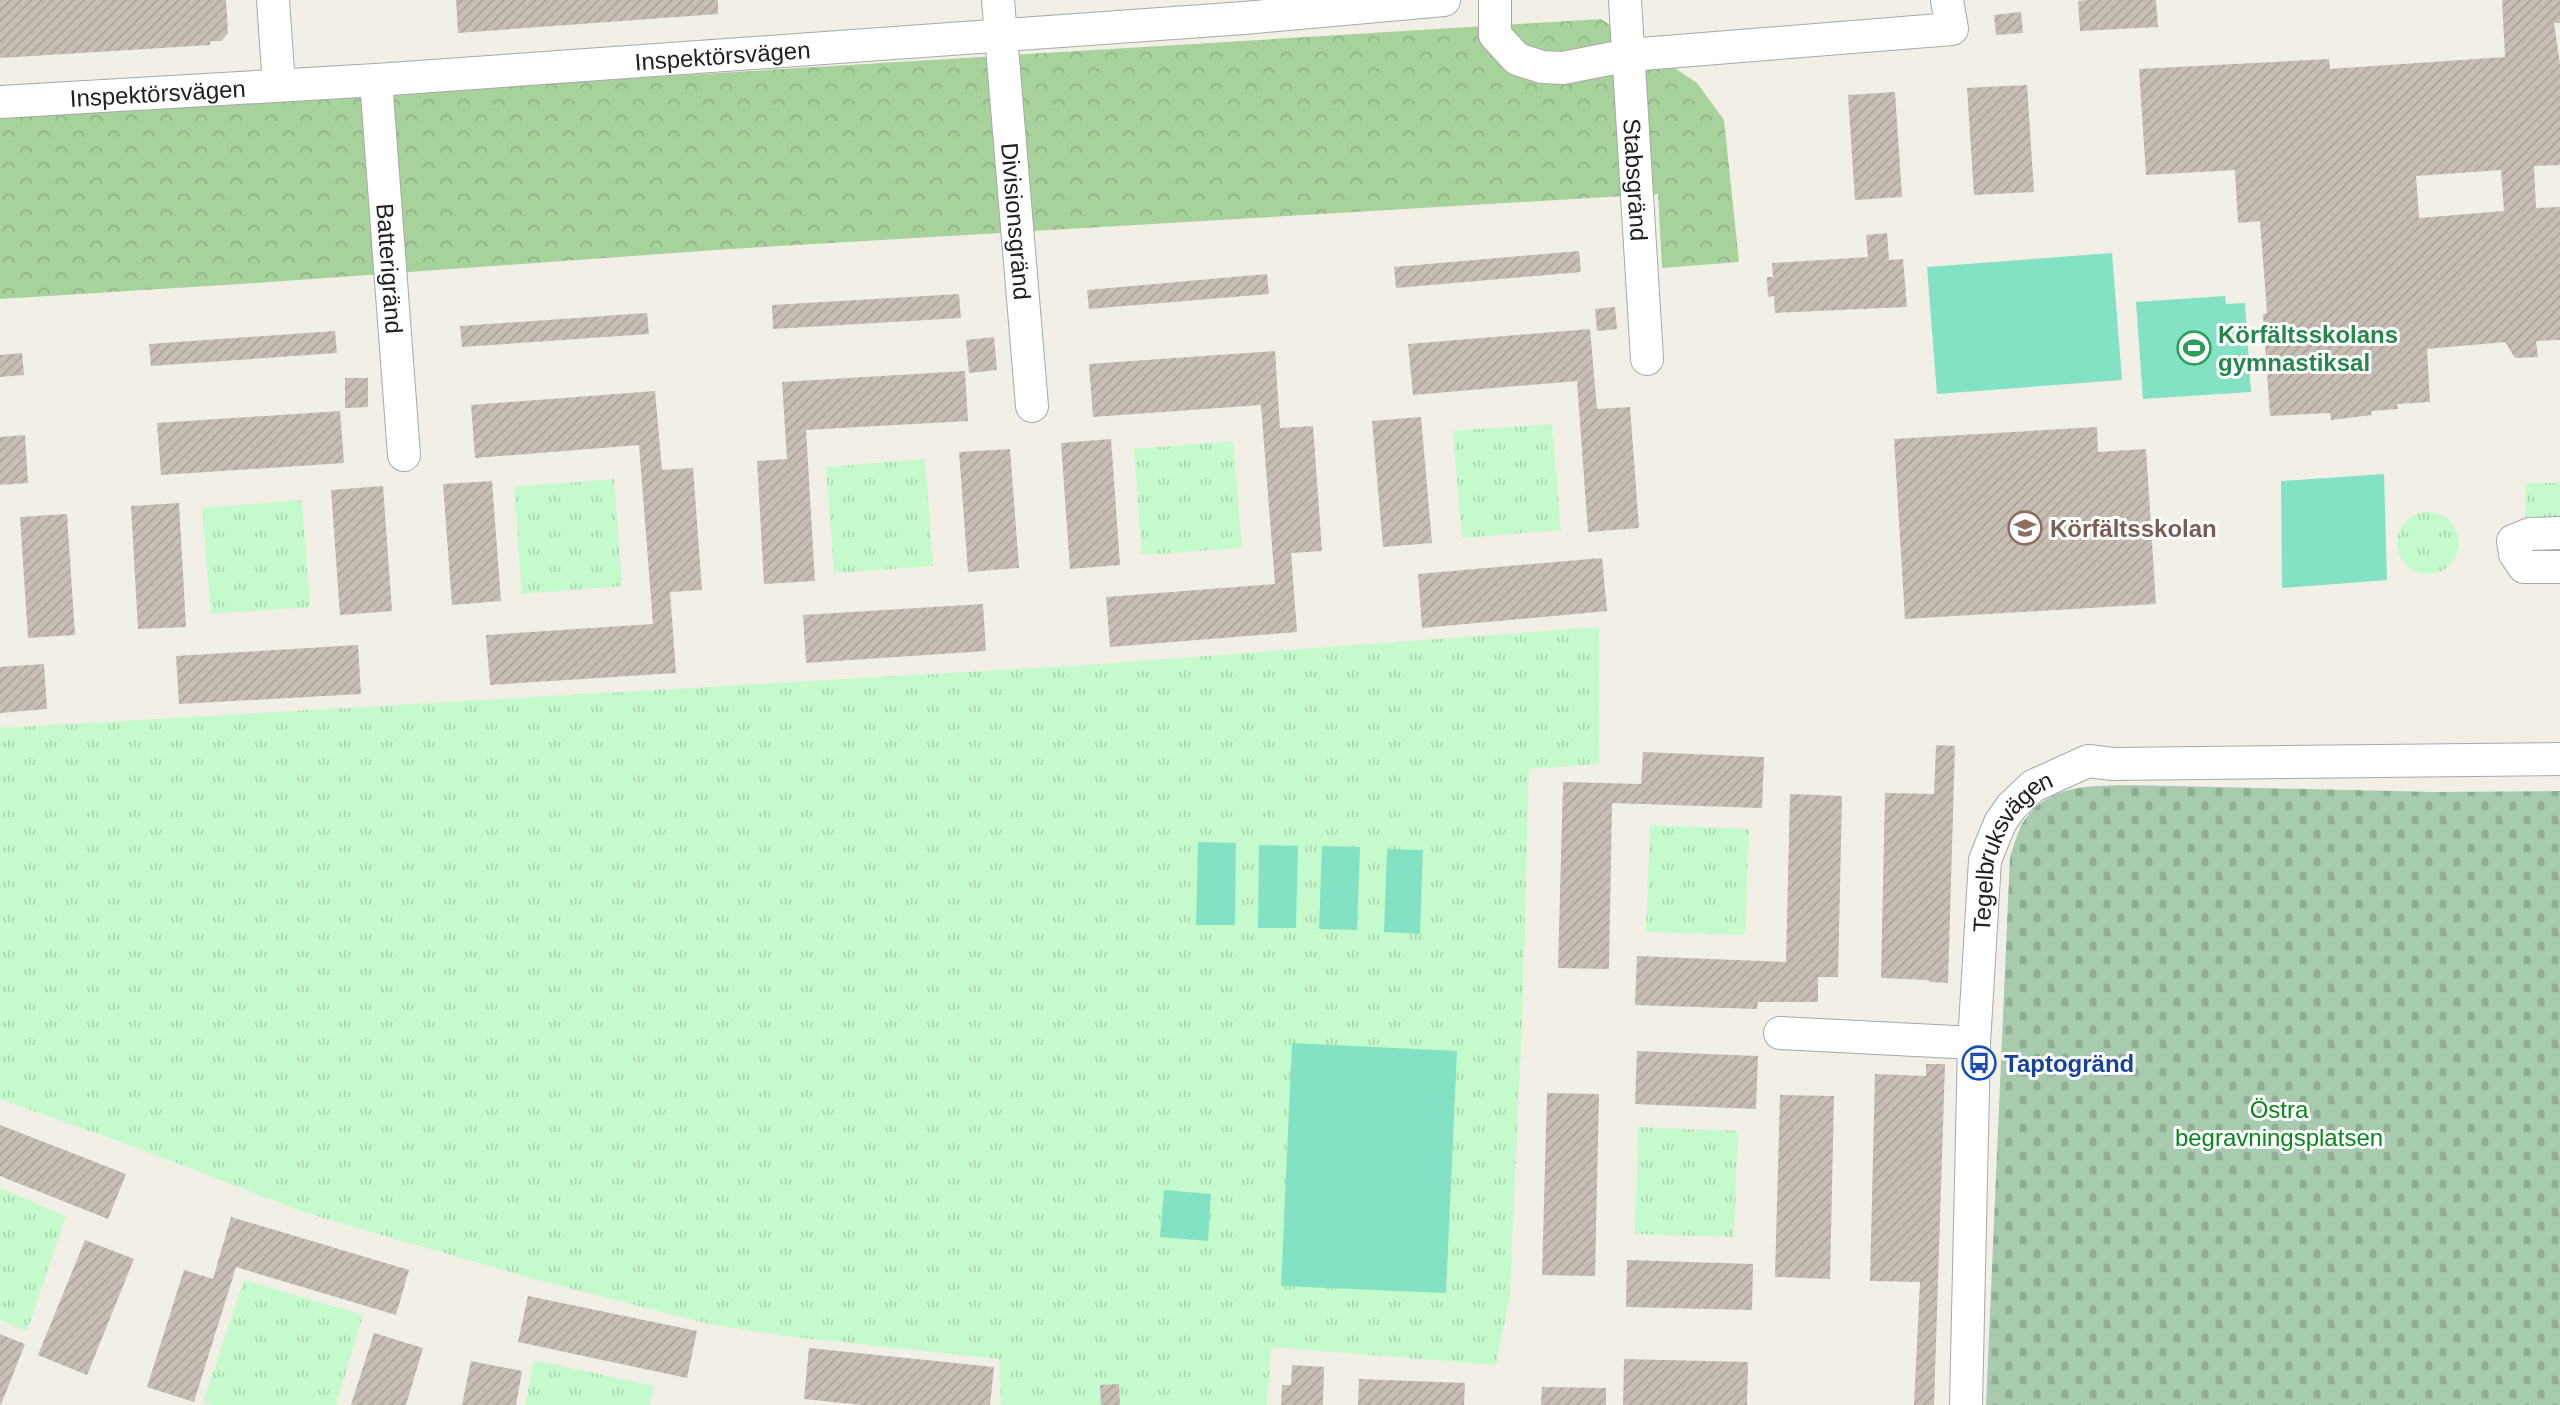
<svg xmlns="http://www.w3.org/2000/svg" width="2560" height="1405" font-family="Helvetica,sans-serif">
<defs>
<pattern id="forest-crowns" width="20" height="18" patternUnits="userSpaceOnUse" patternTransform="scale(1.75)"><rect width="20" height="18" fill="#a8d29b"/><path d="M2 6a3 3 0 1 1 6 0M12 15a3 3 0 1 1 6 0" fill="none" stroke="#90b485"/></pattern>
<pattern id="cemetery-stones" width="16" height="16" patternUnits="userSpaceOnUse" patternTransform="scale(1.75)"><rect width="16" height="16" fill="#a8cbaf"/><path d="M2 7V4a2 2 0 0 1 4 0v3zM10 15v-3a2 2 0 0 1 4 0v3z" fill="#90ae96"/></pattern>
<pattern id="park-tufts" width="24" height="20" patternUnits="userSpaceOnUse" patternTransform="scale(1.75)"><rect width="24" height="20" fill="#c5fbcc"/><path d="M3 7l-1-3M5 7V3M7 7l1-3M15 17l-1-3M17 17v-4M19 17l1-3" fill="none" stroke="#a9d7af"/></pattern>
<pattern id="building-hatch" width="6" height="6" patternUnits="userSpaceOnUse" patternTransform="scale(1.75)"><rect width="6" height="6" fill="#c7beb6"/><path d="M-1 1l2-2M0 6l6-6M5 7l2-2" fill="none" stroke="#aba39c"/></pattern>
</defs>
<rect width="100%" height="100%" fill="#f2efe7"/>
<path fill="url(#forest-crowns)" d="M1601,19L1697,83L1724,120L1739,262L1662,268L1658,194L730,249L256,283L0,299V117Z"/>
<path fill="url(#cemetery-stones)" d="M2131,785L2434,792L2560,791V1405H1986L2010,856C2014,846 2017,834 2022,824C2047,784 2088,786 2131,785Z"/>
<path fill="url(#park-tufts)" d="M1552,424L1561,530L1462,538L1453,431Z
M1233,441L1242,548L1142,555L1134,449Z
M925,459L933,566L834,573L826,467Z
M614,479L622,586L522,594L514,487Z
M2526,483H2560V517L2525,519Z
M302,500L310,607L211,614L202,508Z
M2397 543a31 31 0 1 1 62 0a31 31 0 1 1-62 0Z
M1599,627V764L1529,769L1523,995L1510,1294L1496,1365L1271,1347L1267,1405H1001L999,1359L784,1336L709,1324L541,1281L303,1212L140,1149L0,1099V728L1086,665Z
M1650,825L1749,829L1745,935L1646,932Z
M1638,1127L1738,1131L1734,1237L1635,1234Z
M0,1188L66,1216L27,1331L0,1320Z
M244,1280L363,1315L336,1405H214L203,1402Z
M534,1360L654,1386L650,1405H525Z"/>
<path fill="#84e2c4" d="M2112,253L2122,380L1937,394L1927,267Z
M2225,296L2226,304L2245,303L2251,392L2143,399L2136,302Z
M2384,474L2387,580L2282,588L2281,481Z
M1198,842L1236,843L1235,925H1196Z
M1259,845L1298,846L1296,928H1258Z
M1322,846L1360,847L1357,930L1319,929Z
M1387,849L1423,850L1420,934L1384,932Z
M1292,1043L1457,1051L1446,1293L1281,1286Z
M1164,1190L1211,1194L1208,1241L1160,1237Z"/>
<path fill="url(#building-hatch)" fill-rule="evenodd" d="M0,0H226L228,33L221,41H210V45L0,58Z
M456,0H718V14L458,33Z
M2088,0H2156L2158,27L2080,31L2078,1Z
M2502,0H2560V23H2554L2560,64V165L2534,166L2536,208L2560,207V340L2536,341L2538,357L2515,358L2505,342L2427,349L2430,402L2397,404L2398,409L2371,411L2372,415L2331,420L2330,413L2270,416L2263,314L2267,313L2260,221L2238,223L2235,170L2146,175L2139,69L2329,59L2330,69L2505,57ZM2501,170L2504,211L2419,218L2416,176Z
M2021,12L2023,33L1996,35L1994,15Z
M2027,85L2034,192L1974,195L1967,88Z
M1895,92L1902,197L1855,200L1848,95Z
M1887,233L1889,260L1903,259L1907,307L1775,313L1774,296L1768,297L1767,277H1773L1772,263L1868,257L1866,235Z
M1579,251L1581,272L1396,288L1394,267Z
M1267,274L1269,294L1089,309L1087,290Z
M959,294L961,318L773,329L772,305Z
M1615,307L1617,329L1597,331L1595,309Z
M647,313L649,334L462,347L460,326Z
M1590,329L1597,409L1630,407L1639,528L1588,532L1577,381L1413,395L1408,344Z
M335,331L337,353L151,366L149,344Z
M994,337L997,370L969,373L966,340Z
M1275,351L1280,428L1313,426L1322,551L1291,553L1297,632L1110,647L1106,597L1275,584L1261,405L1093,417L1089,364Z
M22,353L24,375L0,377V355Z
M965,371L968,421L806,430L815,581L764,584L757,461L787,459L782,382Z
M345,378H368V407L345,408Z
M655,391L662,470L693,468L702,590L670,592L676,673L490,685L486,635L653,624L639,445L475,458L471,405Z
M340,411L344,463L161,475L157,423Z
M1421,417L1432,543L1383,547L1372,421Z
M2097,427L2098,452L2146,449L2156,604L1905,619L1894,439Z
M25,435L28,483L0,485V437Z
M1111,439L1120,565L1070,569L1061,443Z
M1010,449L1019,568L968,572L959,452Z
M492,481L501,601L452,605L443,484Z
M383,486L392,611L340,615L331,490Z
M179,503L186,627L138,629L131,506Z
M67,514L75,635L28,638L20,517Z
M1602,558L1607,611L1422,628L1418,574Z
M983,604L986,651L806,663L803,615Z
M358,645L361,694L179,704L176,656Z
M44,664L47,709L0,713V667Z
M1936,745L1955,746L1948,983L1929,982V980L1881,978L1885,793L1934,794Z
M1643,752L1764,757L1762,808L1612,803L1609,969L1558,968L1563,782L1641,784Z
M1790,794L1842,796L1838,977H1818V1002H1758L1757,1009L1635,1005L1637,956L1786,962Z
M1637,1051L1758,1056L1756,1109L1635,1104Z
M1926,1064H1945L1934,1405H1914L1920,1282L1870,1281L1875,1074L1926,1076Z
M1547,1093L1599,1094L1595,1276L1542,1275Z
M1780,1095L1834,1096L1830,1279L1775,1277Z
M0,1125L126,1174L108,1219L0,1176Z
M231,1217L409,1270L396,1315L236,1267L194,1402L147,1387L184,1270L213,1279Z
M85,1240L134,1259L87,1375L38,1355Z
M1627,1260L1753,1264L1752,1310L1626,1307Z
M528,1296L697,1331L687,1378L518,1342Z
M374,1333L423,1348L406,1405H351Z
M0,1334L25,1344L1,1405L0,1404Z
M809,1348L994,1367L990,1405H862L804,1399Z
M1624,1359L1748,1362L1747,1405H1623Z
M471,1361L522,1371L516,1405H462Z
M1292,1365L1324,1367L1323,1405H1281L1282,1385H1291Z
M1359,1379L1465,1383L1464,1405H1358Z
M1119,1384L1120,1405H1101L1100,1385Z
M1542,1387L1606,1388V1405H1541Z"/>
<g fill="none" stroke-linecap="round" stroke-linejoin="round">
<defs>
<g id="minor">
<path d="M273,0L279,85"/>
<path id="s1" d="M998,0L1032,406"/>
<path d="M1495,0V35L1517,59L1542,67L1563,68L1629,55L1952,29L1947,0"/>
<path id="s2" d="M1625,0L1647,359"/>
<path id="s3" d="M376,80L404,455"/>
<path id="s4" d="M0,102L376,80L1244,18L1444,0"/>
<path d="M2560,533L2530,534L2513,541L2515,554L2524,567H2560"/>
<path d="M1780,1033L1974,1043"/>
<path id="s5" d="M1966,1405L1974,1043L1985,860L2000,823L2011,807L2033,786L2088,761L2113,764L2560,759"/>
</g>
</defs>
<use href="#minor" stroke="#a8a8a8" stroke-width="34"/>
<use href="#minor" stroke="#fff" stroke-width="32"/>
</g>
<defs>
<symbol id="stadium-ring" viewBox="-11 -11 22 22"><circle r="9.5" fill="#fff" stroke="#2e9e5b" stroke-width="1.5"/><path d="M0-5a6.5 5 0 1 0 0 10a6.5 5 0 1 0 0-10ZM-3.5-1.8h7v3.6h-7Z" fill="#2e9e5b"/></symbol>
<symbol id="school-ring" viewBox="-11 -11 22 22"><circle r="9.5" fill="#fff" stroke="#8d6e63" stroke-width="1.5"/><path d="M0-5L7-2L0 1L-7-2ZM-4 1L0 2.5L4 1V4Q0 6-4 4Z" fill="#8d6e63"/></symbol>
<symbol id="bus-ring" viewBox="-11 -11 22 22"><circle r="9.5" fill="#fff" stroke="#1a4fb4" stroke-width="1.5"/><path d="M-5-6H5V4H4V6H2V4H-2V6H-4V4H-5ZM-3.5-4V0h7V-4ZM-3.5 1.2v1.5H-2V1.2ZM2 1.2v1.5H3.5V1.2Z" fill="#1a4fb4"/></symbol>
</defs>
<g fill-rule="evenodd">
<use href="#stadium-ring" x="2175" y="329" width="38" height="38"/>
<use href="#school-ring" x="2006" y="509" width="38" height="38"/>
<use href="#bus-ring" x="1960" y="1044" width="38" height="38"/>
</g>
<g text-anchor="middle" dominant-baseline="central" stroke-width="6" stroke-linejoin="round" paint-order="stroke">
<g font-size="24" fill="#212121" stroke="#fff">
<text stroke="none"><textPath href="#s4" startOffset="724">Inspektörsvägen</textPath></text>
<text stroke="none"><textPath href="#s4" startOffset="158">Inspektörsvägen</textPath></text>
<text stroke="none"><textPath href="#s2" startOffset="180">Stabsgränd</textPath></text>
<text stroke="none"><textPath href="#s1" startOffset="222">Divisionsgränd</textPath></text>
<text stroke="none"><textPath href="#s3" startOffset="189">Batterigränd</textPath></text>
<text stroke="none"><textPath href="#s5" startOffset="564">Tegelbruksvägen</textPath></text>
</g>
<g font-size="24" font-weight="bold" fill="#27864d" stroke="#fff" text-anchor="start">
<text x="2218" y="334">Körfältsskolans<tspan x="2218" dy="28">gymnastiksal</tspan></text>
</g>
<g font-size="24" font-weight="bold" fill="#785e54" stroke="#fff" text-anchor="start">
<text x="2050" y="528">Körfältsskolan</text>
</g>
<g font-size="24" font-weight="bold" fill="#164399" stroke="#fff" text-anchor="start">
<text x="2004" y="1063">Taptogränd</text>
</g>
<g font-size="24" fill="#08851b" stroke="#fff">
<text x="2279" y="1109">Östra<tspan x="2279" dy="28">begravningsplatsen</tspan></text>
</g>
</g>
</svg>
